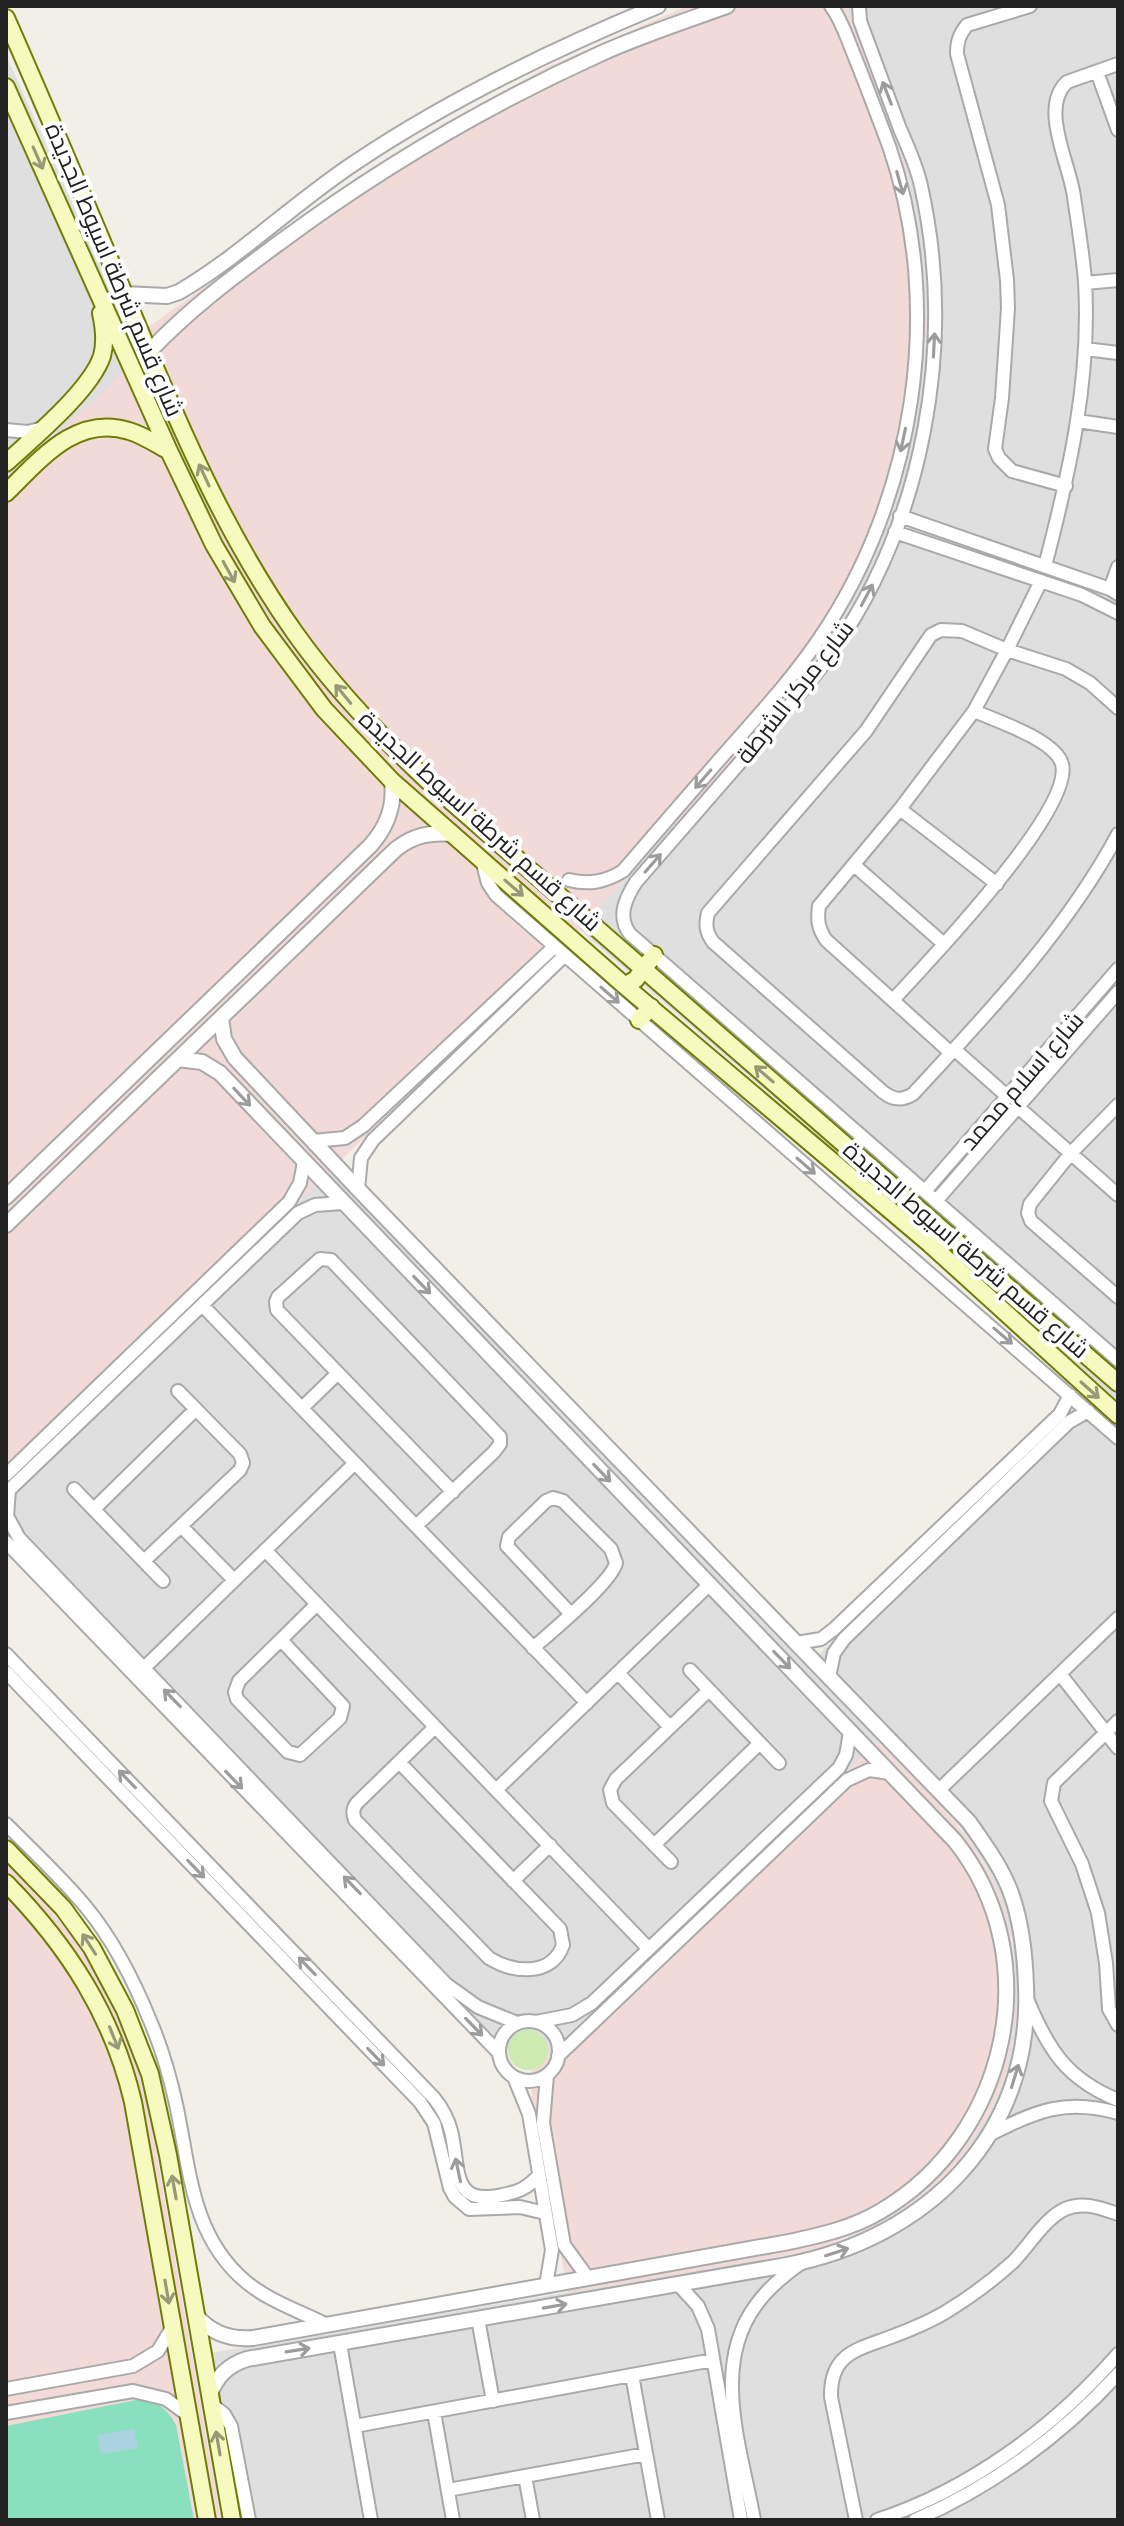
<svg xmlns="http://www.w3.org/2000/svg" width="1124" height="2526" font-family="Signika,Cairo,sans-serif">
<rect width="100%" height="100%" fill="#f2efe9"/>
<path fill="#e0dfdf" d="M846,6H1118V2520H221L193,2356L793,2254L840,2241L869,2229L906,2207L942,2178L957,2162L988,2115L1006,2074L1015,2019V1971L1012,1940L999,1895L986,1866L960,1827L878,1742L562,2044L546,2055L512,2052L452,1997L6,1534V1483L329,1171L807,1666L1098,1383L912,1217L580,930L760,728L804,674L839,621L889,522L913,432L927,328L916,216L905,164Z
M6,55L141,356L6,484Z"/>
<path fill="#f2dad9" d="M687,6H846L905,164L916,216L927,328L913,432L889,522L864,577L822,649L804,674L761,728L580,930L6,1483V484L140,356L133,338L333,195L416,141L545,68Z
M878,1742L940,1805L969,1840L993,1880L1005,1909L1014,1955L1015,2019L1006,2074L988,2115L957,2162L942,2178L906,2207L869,2229L818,2248L793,2254L568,2293L532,2101L531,2058L546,2055L562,2044Z
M6,1864L51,1911L81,1948L116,2010L134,2054L151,2122L221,2520H6Z"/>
<path fill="#cdebb0" d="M508 2050a20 20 0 1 1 40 0a20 20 0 1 1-40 0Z"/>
<path fill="#88e0be" d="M141,2399C158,2401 168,2410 176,2425L194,2520H6V2426Z"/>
<path fill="#aad3df" d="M134,2429L138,2448L101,2454L97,2435Z"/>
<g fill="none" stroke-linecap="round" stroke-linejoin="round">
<defs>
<path id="minor" d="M859,6L860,21C873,57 887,93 900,129C908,147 917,167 921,186C956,342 925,519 833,651C810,684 782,714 756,744C716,790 676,836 636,882C625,899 617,917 630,934L1118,1360
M1030,6L967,25C959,35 957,42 957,54L998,205L1007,280L1008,308L1002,398L995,449L999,458L1012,471L1066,486
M1097,72L1118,130
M1085,283L1118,280
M1085,349L1118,353
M1078,421L1118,427
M6,430L28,432L43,428
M900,516L1110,589L1118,594
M895,532L1082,595L1118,613
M1045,566C1069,474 1091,379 1085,282C1083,254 1078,225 1074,197C1070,164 1039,108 1067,82L1118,64
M1110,589L1118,567
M1118,708L1090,683L1066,669L1007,650L962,631L941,630L931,635L866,731L708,913C705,925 706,932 713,942L883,1092C893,1100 902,1101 913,1094C988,1013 1066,931 1118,834
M900,809L997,884
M482,860L488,883L496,895L1118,1438
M854,865L944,944
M569,880C589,885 605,882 623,871C660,828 697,785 734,743C764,709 794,676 819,639C915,499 945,307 889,146C877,114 865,82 852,50C846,35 841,19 831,6
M893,1000C927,963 1074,810 1062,764C1055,740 997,721 974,711
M954,1049L1008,1097
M951,1053L826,940C818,928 817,920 819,906L900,809L974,711L1007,650L1041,581
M1118,1105L1071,1153L1030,1204L1028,1213L1031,1221L1118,1297
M1018,1107L1118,1195
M313,1141L345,1138L363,1126L554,947
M358,1189L361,1158L373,1140L564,956
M925,1191L1118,969
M936,1201L1118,992
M202,1305L587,1703
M302,1408L338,1373
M6,1475L289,1202L300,1183L304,1162
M74,1489L163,1581
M9,1490L7,1516L19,1538L446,1984L478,2007L517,2023
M6,1493L298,1213L315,1205L343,1203
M94,1509L196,1409
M181,1526L234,1580
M416,1526L494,1452L500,1444V1437L331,1260L320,1259L278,1297L276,1302L277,1310L453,1492
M6,1542L499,2053
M265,1550L649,1949
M144,1561L240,1470L243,1463L240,1454L178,1391
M281,1640L343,1706L340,1718L300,1755L288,1752L237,1699L235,1692L239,1681L317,1604
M796,1643L821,1639L834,1629L1060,1414L1070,1395
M533,1648C551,1632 612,1582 616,1563L611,1549L563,1501L553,1498L546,1501L509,1537L507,1546L570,1613
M6,1654L434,2098C442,2108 448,2119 451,2131C460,2167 450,2207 502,2195C518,2192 528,2188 539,2175
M144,1668L355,1463
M690,1670L779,1763
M6,1672L420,2102L434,2123L450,2188L455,2197L469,2209L520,2207L545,2213
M618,1673L670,1727
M1060,1674L1118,1748
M829,1677L834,1653L844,1639L1069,1422L1088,1411
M1118,1721L1054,1783L1051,1801L1082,1864L1098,1913L1106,1963L1109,2009L1118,2025
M399,1762L560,1929L563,1945C552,1977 513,1973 489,1958L355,1820C352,1813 353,1806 359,1801L435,1727
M496,1790L709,1585
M939,1790L1118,1618
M6,1824C33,1851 62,1878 86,1907C114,1941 135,1983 151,2023C162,2049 170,2077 176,2104C190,2169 191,2235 245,2281C267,2300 299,2311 325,2324
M654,1845L760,1743
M671,1862L613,1803L610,1790L616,1779L709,1690
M513,1881L550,1845
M1027,1999C1048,2049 1066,2079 1118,2100
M499 2051a30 30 0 1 1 60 0a30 30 0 1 1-60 0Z
M536,2022L572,2015L592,2003L839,1768L846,1755L850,1732
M558,2056L847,1780L869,1770L890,1773
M547,2075L543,2123L564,2245L588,2278
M514,2077L529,2114L552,2250L546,2285
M989,2135C1035,2111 1066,2098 1118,2113
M678,2284L698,2306L708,2329L741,2520
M478,2319L493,2401
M340,2344L371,2520
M632,2375L658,2520
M6,2389L133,2366L158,2351L173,2326
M211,2404L224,2414L231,2426L249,2520
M434,2412L453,2520
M6,2413L133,2391L166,2399L188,2415
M355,2426L713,2360
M525,2476L533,2520
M448,2490L646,2454
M754,2520C742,2451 710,2367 756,2305C768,2288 784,2275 801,2263
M856,2520L831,2397C830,2355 855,2350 888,2338C907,2331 927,2323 944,2313C969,2298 992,2281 1013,2262C1029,2246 1044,2219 1065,2209C1083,2201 1100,2208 1118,2214
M877,2520C969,2490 1055,2427 1118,2354
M915,2520C992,2487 1062,2435 1118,2374"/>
<path id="tertiary" d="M123,294L167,296L179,292C242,255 295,202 356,162C450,99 554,49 658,6
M149,352C188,310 233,277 279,243C380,168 487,105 602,53C642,35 685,21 727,6
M178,1059L202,1062L220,1073L955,1841C1048,1958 1009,2136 881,2211C853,2228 821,2235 789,2242L253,2338C229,2340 210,2333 195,2314
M6,1197L370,846C387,827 395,807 392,781
M6,1225L396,849C414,835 430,832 453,834
M210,2394C217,2376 228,2365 247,2359L787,2265C927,2238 1033,2135 1026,1986C1025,1955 1022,1925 1012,1896C1003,1869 985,1845 969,1822L358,1189L235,1058L224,1039L221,1018"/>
<path id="secondary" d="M6,18C55,129 102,241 149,353C190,451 234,547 295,633C334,688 380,736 429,782L1118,1383
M6,87L169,451L214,545L262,626L324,709L392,781L625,986L930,1244L1118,1415
M6,463C33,438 91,390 102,356C106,342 104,327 101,313
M6,493C40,460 76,414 129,431C143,435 156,444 169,451
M625,986L636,979L654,955
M639,1020L651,1007
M6,1849L63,1908L92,1948L125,2010L150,2074L168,2155L232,2520
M6,1883C68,1946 113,2016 133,2102L207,2520"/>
</defs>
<use href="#minor" stroke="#a9a9a9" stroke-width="16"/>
<use href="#tertiary" stroke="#a9a9a9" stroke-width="18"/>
<use href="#secondary" stroke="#707d05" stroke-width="20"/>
<use href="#minor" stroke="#fff" stroke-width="12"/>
<use href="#tertiary" stroke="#fff" stroke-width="14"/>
<use href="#secondary" stroke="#f7fabf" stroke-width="16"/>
</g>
<defs><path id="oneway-shaft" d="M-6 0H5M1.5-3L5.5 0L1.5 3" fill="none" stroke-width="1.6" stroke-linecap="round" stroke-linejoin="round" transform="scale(2)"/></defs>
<g stroke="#9c9c9c">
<use href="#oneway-shaft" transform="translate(887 93) rotate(-111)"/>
<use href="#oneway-shaft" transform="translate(900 183) rotate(74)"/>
<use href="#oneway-shaft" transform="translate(934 345) rotate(-87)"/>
<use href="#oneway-shaft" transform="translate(903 440) rotate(102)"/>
<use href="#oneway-shaft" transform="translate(867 595) rotate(-62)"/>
<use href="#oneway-shaft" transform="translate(703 779) rotate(131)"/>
<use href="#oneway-shaft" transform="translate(653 863) rotate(-49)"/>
<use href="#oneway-shaft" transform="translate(610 995) rotate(41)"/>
<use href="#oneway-shaft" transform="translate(242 1097) rotate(47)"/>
<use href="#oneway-shaft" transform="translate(806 1166) rotate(41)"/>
<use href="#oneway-shaft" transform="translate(422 1285) rotate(46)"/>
<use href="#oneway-shaft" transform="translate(1003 1336) rotate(41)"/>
<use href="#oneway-shaft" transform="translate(602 1473) rotate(46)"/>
<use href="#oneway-shaft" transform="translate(782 1660) rotate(46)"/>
<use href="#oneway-shaft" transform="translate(172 1698) rotate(-134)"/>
<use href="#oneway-shaft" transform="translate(127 1779) rotate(-134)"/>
<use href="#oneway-shaft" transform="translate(234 1780) rotate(46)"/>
<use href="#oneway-shaft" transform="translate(196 1869) rotate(46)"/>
<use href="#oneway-shaft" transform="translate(352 1885) rotate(-134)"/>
<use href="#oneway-shaft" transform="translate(307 1966) rotate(-134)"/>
<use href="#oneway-shaft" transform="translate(474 2027) rotate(46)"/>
<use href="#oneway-shaft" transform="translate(376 2057) rotate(46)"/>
<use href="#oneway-shaft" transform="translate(1015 2076) rotate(-73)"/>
<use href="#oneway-shaft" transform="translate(458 2170) rotate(-102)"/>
<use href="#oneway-shaft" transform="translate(837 2252) rotate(-18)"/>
<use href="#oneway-shaft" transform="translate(555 2306) rotate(-10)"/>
<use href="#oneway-shaft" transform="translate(298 2350) rotate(-9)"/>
</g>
<g stroke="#979978">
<use href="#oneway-shaft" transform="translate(38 158) rotate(66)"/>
<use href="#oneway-shaft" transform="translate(204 475) rotate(-115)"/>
<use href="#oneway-shaft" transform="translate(229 572) rotate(61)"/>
<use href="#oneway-shaft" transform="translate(343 694) rotate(-130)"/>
<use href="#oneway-shaft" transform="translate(514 888) rotate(41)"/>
<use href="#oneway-shaft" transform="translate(764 1074) rotate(-139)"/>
<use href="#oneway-shaft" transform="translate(1090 1390) rotate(42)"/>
<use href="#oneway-shaft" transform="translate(89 1944) rotate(-123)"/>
<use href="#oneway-shaft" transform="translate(114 2038) rotate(68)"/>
<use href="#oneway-shaft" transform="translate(174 2187) rotate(-100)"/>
<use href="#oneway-shaft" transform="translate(167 2292) rotate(80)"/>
<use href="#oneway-shaft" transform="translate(218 2443) rotate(-100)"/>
</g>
<g text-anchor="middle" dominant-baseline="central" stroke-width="8" stroke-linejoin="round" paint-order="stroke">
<g font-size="24" fill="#222" stroke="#fff">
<text transform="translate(114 270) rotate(67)">شارع قسم شرطة اسيوط الجديدة</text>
<text transform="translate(795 692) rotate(-52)">شارع مركز الشرطة</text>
<text transform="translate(480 821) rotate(42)">شارع قسم شرطة اسيوط الجديدة</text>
<text transform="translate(1022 1081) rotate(-49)">شارع اسلام محمد</text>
<text transform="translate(966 1250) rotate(41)">شارع قسم شرطة اسيوط الجديدة</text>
</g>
</g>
<rect width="1124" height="2526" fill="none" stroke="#222222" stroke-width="16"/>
</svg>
